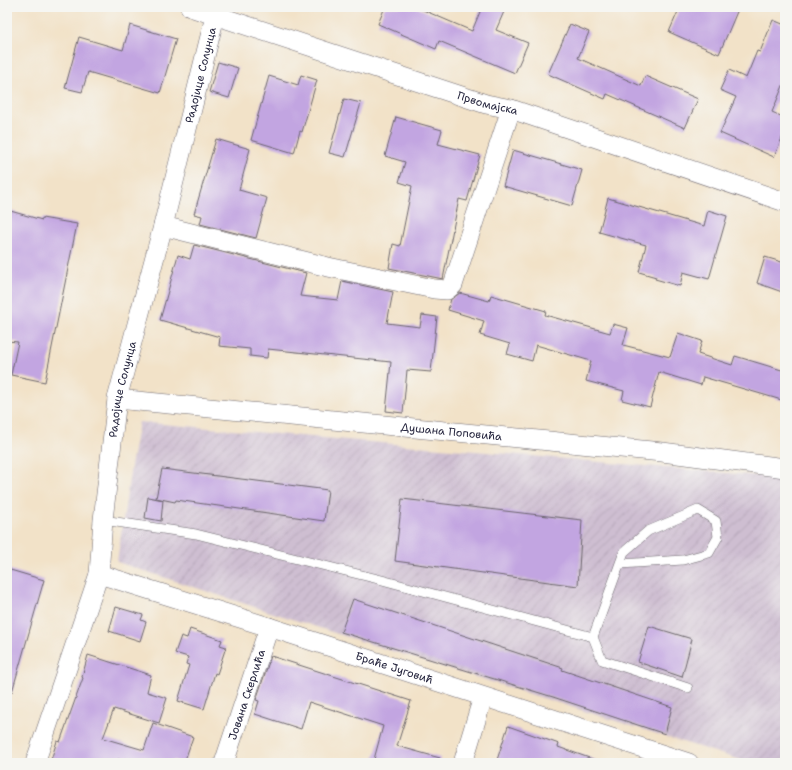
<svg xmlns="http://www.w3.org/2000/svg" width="792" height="770" font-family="'Shantell Sans',sans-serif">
<defs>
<pattern id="industrial-furrows" width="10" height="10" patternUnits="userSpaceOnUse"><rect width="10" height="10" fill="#cebed1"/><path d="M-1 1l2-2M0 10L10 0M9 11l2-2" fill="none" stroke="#b1a3b4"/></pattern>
</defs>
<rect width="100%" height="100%" fill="#f6f6f2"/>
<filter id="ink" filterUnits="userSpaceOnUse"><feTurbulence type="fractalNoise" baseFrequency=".025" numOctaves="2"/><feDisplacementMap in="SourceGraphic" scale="8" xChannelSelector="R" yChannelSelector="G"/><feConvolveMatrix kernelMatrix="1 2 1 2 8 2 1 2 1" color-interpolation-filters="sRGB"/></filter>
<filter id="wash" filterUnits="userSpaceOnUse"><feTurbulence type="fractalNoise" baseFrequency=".012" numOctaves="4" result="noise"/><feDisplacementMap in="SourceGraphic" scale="16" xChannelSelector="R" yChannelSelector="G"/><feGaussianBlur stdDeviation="0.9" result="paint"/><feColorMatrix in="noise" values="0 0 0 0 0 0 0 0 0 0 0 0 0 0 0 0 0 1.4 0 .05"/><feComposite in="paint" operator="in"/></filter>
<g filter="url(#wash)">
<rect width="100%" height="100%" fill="#f2e2c8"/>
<path fill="url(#industrial-furrows)" d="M139,422L785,478V763H750L341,635L117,562L131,466Z"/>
<g id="blocks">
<path fill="#c2a5e1" d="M385,7H416L472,31L482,7H506L496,30L528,43L515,73L439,41L436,49L378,24Z
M680,7H739L719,54L669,32Z
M773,20L785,25V81L772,112L785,118V131L774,157L720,133L736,97L720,90L729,70L746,78L757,51L760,52Z
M570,24L589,32L578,58L641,86L645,76L698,99L685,128L607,94L605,99L548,74Z
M130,25L176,39L160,93L88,72L82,92L65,88L79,37L123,50Z
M218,62L238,68L229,98L209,92Z
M301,75L317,80L302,132L300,131L294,153L251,140L269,76L298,85Z
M344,99L361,103L345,157L329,153Z
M396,117L442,130L438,144L480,155L467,201L459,199L443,279L389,268L393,244L400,246L412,186L399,182L405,162L385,156Z
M216,139L250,149L239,190L267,198L256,238L200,224L202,216L194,214Z
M513,150L582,170L572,206L503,186Z
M608,198L704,226L708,210L727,216L709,279L683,272L680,286L655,279L656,277L639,272L646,245L599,232Z
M7,210L42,220V218L77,224L45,382L11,375L18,342L7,341Z
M194,245L306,273L300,296L338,300L342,281L393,292L387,323L420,327L422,315L437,317L431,372L407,370L403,413L386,411L391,362L268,349L267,358L250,356V349L219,346L220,337L160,320L178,255L190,259Z
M765,257L785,263V293L757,283Z
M460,293L489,301L491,295L546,311L545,315L610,333L613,324L628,328L623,345L670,357L678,333L702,341L698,354L732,365L735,356L785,371V401L703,377L701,385L659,372L650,407L622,400L624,391L586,381L591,361L536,345L532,361L507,354L510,344L480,335L484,321L448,310L451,299Z
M162,469L328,490L324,521L176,500L175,502L156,498Z
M148,497L163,500L161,521L145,518Z
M402,499L582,520L578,586L395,561Z
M7,569L44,580L12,692H7Z
M353,599L563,668L562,670L672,707L665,734L553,697L341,632Z
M116,607L143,615L141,620L146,622L140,641L109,631Z
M649,626L692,639L682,677L638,662Z
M190,629L222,640L220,645L226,647L217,674L215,673L204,709L178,701L189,665L186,664L188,657L175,653L181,636L187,638Z
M88,655L151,675L147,692L167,698L159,723L114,709L103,738L144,750L153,723L193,737L184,763L172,760V763H131L118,759L117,763H50L57,741L60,742L83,678L82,677Z
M271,656L411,701L397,746L440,758L439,763H373L383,726L309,702L301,729L255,714L259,701L256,700Z
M508,726L559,744L558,747L598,761L597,763H496Z"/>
</g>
</g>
<g filter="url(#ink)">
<use href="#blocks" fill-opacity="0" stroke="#6b656c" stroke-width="1"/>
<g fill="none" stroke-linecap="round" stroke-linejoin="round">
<defs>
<path id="lane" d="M103,520L196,534L382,580L593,637L624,552L648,531L698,510L716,521L718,537L709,553L683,560L620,564
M593,637L602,660L688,688"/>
<g id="street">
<path id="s1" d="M190,7L486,104L511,109L785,202"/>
<path d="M163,226L328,267L434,289L447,290L453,285L511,109"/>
<path id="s2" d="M117,399L662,452L785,468"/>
<path id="s3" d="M99,574L269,627L689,763"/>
<path id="s4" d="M35,763L99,574L103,520L117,399L163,226L215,16"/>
<path id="s5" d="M224,763L269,627"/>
<path d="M463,763L483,697"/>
</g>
</defs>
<use href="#lane" stroke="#6b656c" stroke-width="10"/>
<use href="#street" stroke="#6b656c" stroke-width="20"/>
<use href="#lane" stroke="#fff" stroke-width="9"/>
<use href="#street" stroke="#fff" stroke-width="19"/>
</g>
</g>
<g text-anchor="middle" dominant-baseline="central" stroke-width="3.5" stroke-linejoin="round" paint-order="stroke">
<g font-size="11" fill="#22223b" stroke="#f6f6f2">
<text stroke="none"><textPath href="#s4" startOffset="710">Радојице Солунца</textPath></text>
<text stroke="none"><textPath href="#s1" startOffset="313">Првомајска</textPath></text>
<text stroke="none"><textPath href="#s4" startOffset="386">Радојице Солунца</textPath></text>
<text stroke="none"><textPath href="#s2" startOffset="336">Душана Поповића</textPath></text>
<text stroke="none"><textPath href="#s3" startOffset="310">Браће Југовић</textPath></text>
<text stroke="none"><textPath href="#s5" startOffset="72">Јована Скерлића</textPath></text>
</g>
</g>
<rect width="792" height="770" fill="none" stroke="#f6f6f2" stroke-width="24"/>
</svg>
